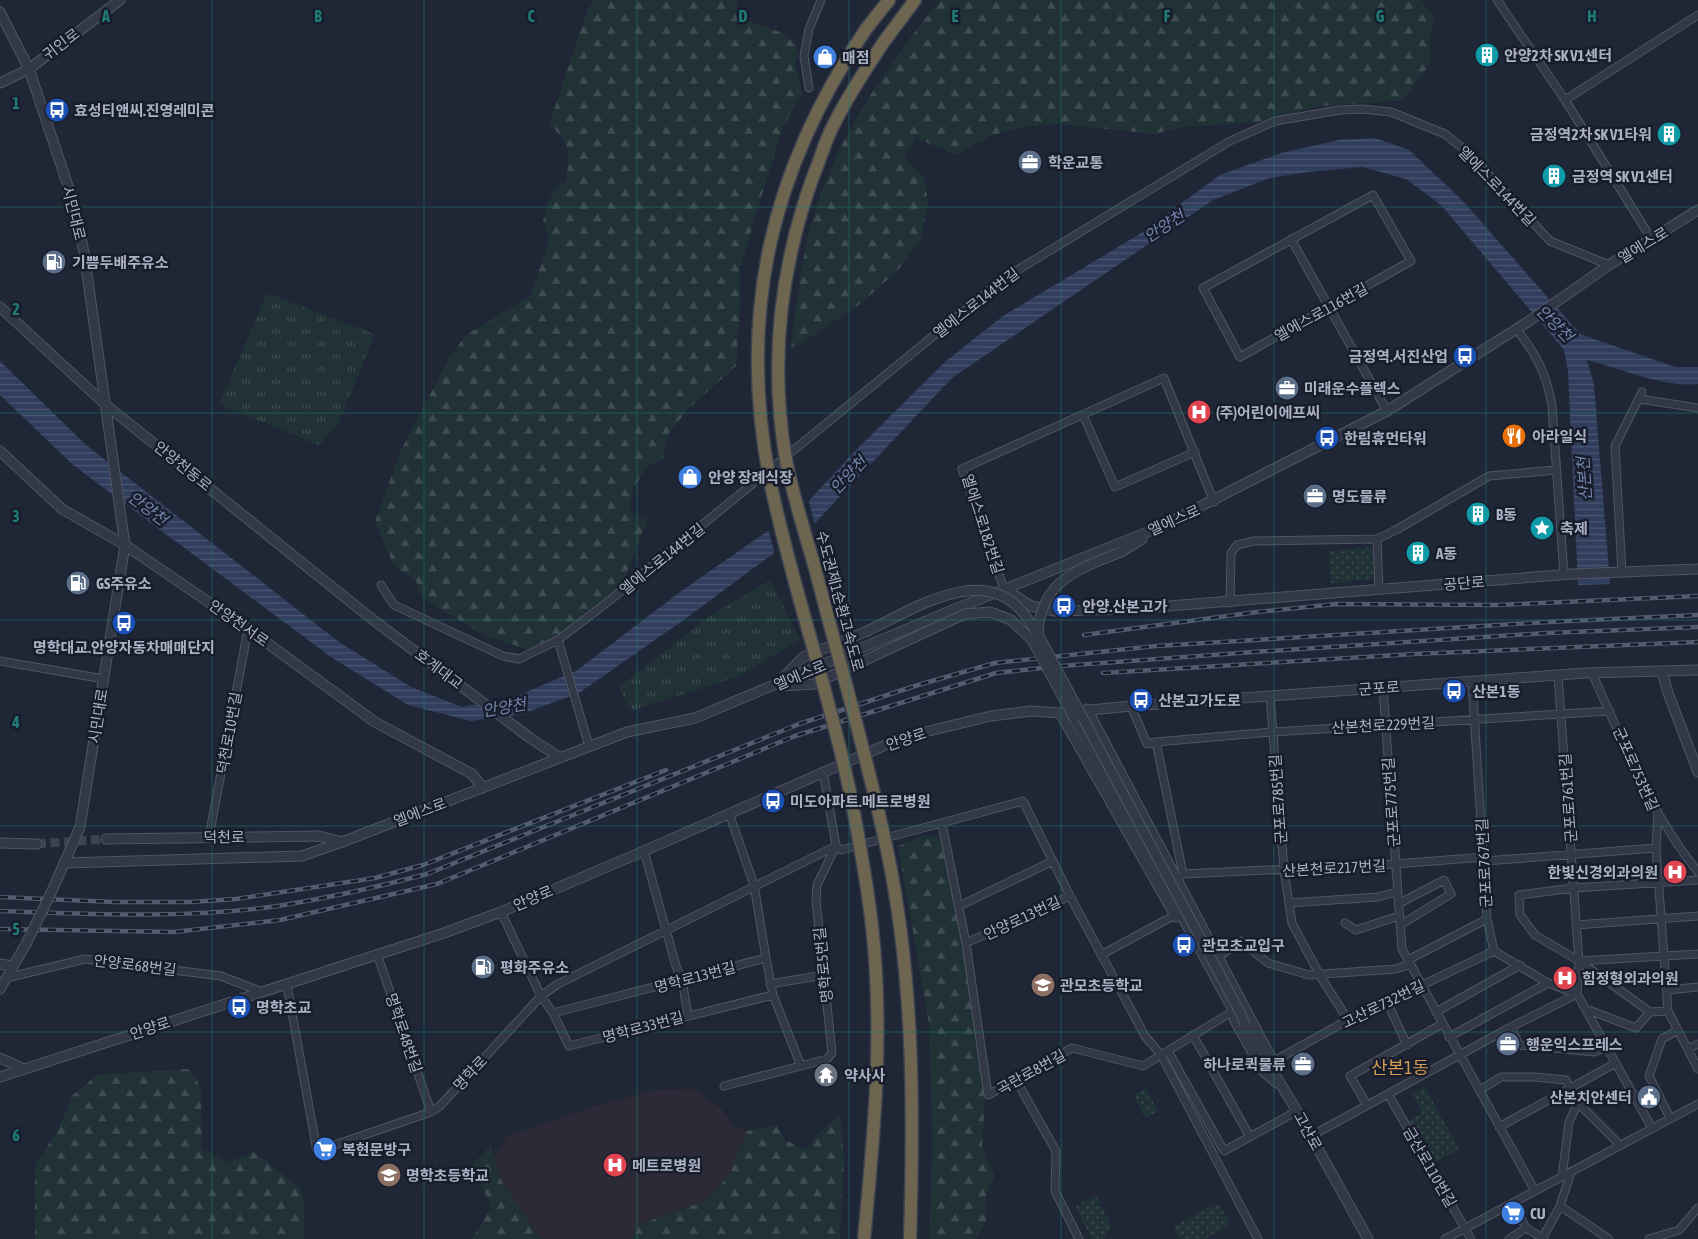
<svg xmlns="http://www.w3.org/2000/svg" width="1698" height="1239" font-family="'Asap Condensed','Noto Sans KR',sans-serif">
<defs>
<pattern id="grass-tufts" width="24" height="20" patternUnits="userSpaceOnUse" patternTransform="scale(1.25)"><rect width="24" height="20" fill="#213237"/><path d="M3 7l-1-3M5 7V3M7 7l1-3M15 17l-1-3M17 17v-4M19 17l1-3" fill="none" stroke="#3f4d52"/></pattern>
<pattern id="forest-firs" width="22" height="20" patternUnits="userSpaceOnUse" patternTransform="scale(1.25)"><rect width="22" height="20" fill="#213237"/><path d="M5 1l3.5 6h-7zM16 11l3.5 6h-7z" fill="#3f4d52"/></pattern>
<pattern id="park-dots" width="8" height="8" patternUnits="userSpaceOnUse" patternTransform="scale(1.25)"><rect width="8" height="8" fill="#213237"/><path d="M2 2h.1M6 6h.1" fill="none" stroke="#3f4d52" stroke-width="1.8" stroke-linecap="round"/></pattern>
<pattern id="water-rules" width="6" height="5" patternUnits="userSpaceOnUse" patternTransform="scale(1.25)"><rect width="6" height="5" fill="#303d5c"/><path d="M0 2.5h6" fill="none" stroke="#4b5772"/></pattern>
</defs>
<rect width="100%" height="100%" fill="#1f2636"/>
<path fill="#2d2a38" d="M694,1089L721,1108L734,1126L747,1131L730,1173L708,1200L641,1224L632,1239H540L501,1180L494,1157L507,1136L595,1106L654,1090Z"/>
<path fill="url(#grass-tufts)" d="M267,293L375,334L338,425L318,445L219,404Z
M770,580L800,640L737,677L630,711L619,687L711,615Z"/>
<path fill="url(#forest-firs)" d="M595,0H737L741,18L782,33L796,44L798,53L795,62L802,94L782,129L740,268V308L736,366L689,408L669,433L663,459L647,466L632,491L630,512L648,519L618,594L540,653L488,637L422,598L416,581L394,566L375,522L401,450L449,358L466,335L530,296L549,240L543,221L553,191L566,181C570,150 572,146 549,124L588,9Z
M940,0H1421L1435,19L1430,36V63L1404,100L1320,106L1258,122L1183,127L1154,134L1060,124L1022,127L990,136L956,155L916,138L905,157L925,179L928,203L921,239L899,269L860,304L791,350C796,305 801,258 814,215C838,134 888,65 940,0Z
M926,835L941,837L963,949L976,1036L985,1103L982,1146L995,1176L986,1195V1221L976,1239H930L932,1145L930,1030L898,846Z
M189,1069L201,1087L202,1149L229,1162L254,1152L301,1189L304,1203V1239H35V1165L58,1130L72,1096L97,1075Z
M840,1115L844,1159L840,1239H632L641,1224L708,1200L730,1173L747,1131L776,1125L785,1140L807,1150L816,1135Z
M491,1145L501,1180L540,1239H472L492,1207L471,1166Z"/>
<path fill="url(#park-dots)" d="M1372,547L1374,579L1331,583L1329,551Z
M1425,1087L1459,1149L1430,1165L1407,1122L1422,1113L1412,1094Z
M1146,1088L1158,1112L1146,1118L1133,1095Z
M1096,1195L1111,1225L1104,1239H1092L1075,1206Z
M1218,1202L1231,1225L1205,1239H1180L1173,1227Z"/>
<path fill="url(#water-rules)" d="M1375,138L1409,150L1462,200L1580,334L1675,367H1698V384C1659,387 1623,369 1587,360L1594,384L1610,584L1578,585L1568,372L1564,350L1441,205L1406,179L1362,167L1308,172L1270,178L1213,200L952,378L816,522L685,619L579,693L522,714L471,721L408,705L331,657L73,465L0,395V361L86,445L339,642L411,687L462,707L512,698L576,671L680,592L805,505L855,451L946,361L1003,316L1138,235L1220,175L1281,153L1339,140Z"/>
<path fill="#1f2636" d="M808,498L815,526L775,555L768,528Z"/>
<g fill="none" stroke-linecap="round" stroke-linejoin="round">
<path stroke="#3b4252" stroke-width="9" stroke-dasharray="9 4.5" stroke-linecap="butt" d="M37,844L106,839"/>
<defs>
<path id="minor" d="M1497,0L1565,100L1652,240
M809,88L804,56L809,29L821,0
M1565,100L1698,15
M1373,195L1411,261L1240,357L1203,288Z
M1291,239L1387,411
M1516,329C1536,353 1547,375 1552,406L1564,575
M1640,399L1698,408
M1083,415L1115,487L1195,452
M1377,539L1379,589
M1622,572L1615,446L1642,392
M381,585L394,605L503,656L519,659L558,640L609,601L1003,279L1230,141L1275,121L1340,110L1362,109L1391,112L1445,134L1471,155L1550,241L1609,265
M1004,589L962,469L1164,378L1214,502
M1230,603L1231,553L1237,545L1254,541L1377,539L1396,530L1489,476L1556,470
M558,640L589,746
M0,661L104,679
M1592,673C1623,741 1650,813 1698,872
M1558,675L1579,961L1577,994L1652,1128
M1472,681L1487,919L1494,951L1548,983L1577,994
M1383,688L1402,949L1535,1191
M1270,696L1284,870L1292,923L1322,979L1348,1020
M1131,706L1147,744L1156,742L1183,874L1180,877
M1156,742L1273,732L1610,711
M823,771L836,846L841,850L1023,801L1070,896L966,943
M1658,813L1656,848L1668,1011L1698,1069
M942,824L966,943L988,1095L1072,1048L1143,1066L1230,1013
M209,837L248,629
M644,851L676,966L682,980L688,1015
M1485,861L1656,848
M1183,874L1395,864L1485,857
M1070,896L1145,1036L1161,1055L1258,1239
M1289,903L1378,897L1397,892
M1398,904L1444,880L1451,894L1400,925
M959,906L1053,861
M501,912L541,996L553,1013L569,1046L773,995
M1345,923L1356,930L1399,916
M1576,925L1698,916
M377,954L431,1112
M1101,955L1175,915
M766,958L773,995L801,1066
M1217,958L1241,941L1268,963L1309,975L1396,969L1410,964
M1408,960L1487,919
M1579,961L1698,954
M6,978L85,959L221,976L262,992
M770,984L824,975
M287,985L317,1151L431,1112L440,1106L541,996L558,984L836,846
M1667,990L1698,987
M1387,1002L1407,1045
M1586,1009L1636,1028L1650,1012
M1668,1011L1650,1012L1579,961L1535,935L1520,915L1519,895L1574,888L1698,880
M1436,1012L1520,965
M553,1013L766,958L754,885L729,813
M1511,1027L1519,1045L1595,1052L1607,1046
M1193,1035L1250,1137
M1449,1037L1548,983
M1688,1049L1698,1044
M1168,1051L1224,1151L1297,1111
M1274,1061L1348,1020L1494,951
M1016,1080L1056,1151L1055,1191L1079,1239
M724,1086L827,1059L832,1053L816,900L817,885L836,846
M1480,1090L1501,1077H1534L1566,1080L1578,1103L1569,1122L1562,1177
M1388,1094L1471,1239
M1578,1103L1620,1145
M1367,1105L1350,1076L1442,1024
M1670,1118L1649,1076L1662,1039L1678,1030
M1499,1127L1616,1063
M1311,1136L1511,1027L1577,994
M1513,1203L1526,1228
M1560,1206L1609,1239
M1445,1239L1698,1104
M1509,1239L1526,1228L1544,1239
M1542,1239L1560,1206L1571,1172
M1649,1239L1679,1230L1698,1208"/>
<path id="tertiary" d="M0,12L29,69L73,201L84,252L125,545L80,827L51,893
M0,83L29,69L120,0
M0,307L106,405L372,619
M0,451L62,509L125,545L248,629L375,722L472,774L483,788
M1121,552L1142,539
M1004,589L1031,606L1055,611L1131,609L1572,574L1698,569
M1662,671L1668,693L1698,772
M778,683L803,657L865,632
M782,686L814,684L874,656
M1087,709L1277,1069
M1060,713L1176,917
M1074,718L1238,1019L1245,1025L1297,1111L1368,1239
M530,738L559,757
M106,839L319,836L342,842
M0,843L37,844
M66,863L302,856L342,842L627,732L695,718L950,611L1160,527L1387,411L1526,323L1609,265L1698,210
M0,964L12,966
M0,989L26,944
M1234,1019L1263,1071L1277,1083
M0,1058L24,1069
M0,1077L444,933L501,912L644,851L904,737L991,716L1031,711L1060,713L1131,706L1585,673L1698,670"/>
<path id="motorway" d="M866,29L889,0
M883,43L915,0"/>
</defs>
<use href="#minor" stroke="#505565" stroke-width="9"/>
<use href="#tertiary" stroke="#505565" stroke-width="11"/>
<use href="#motorway" stroke="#3d4251" stroke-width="15"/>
<use href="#minor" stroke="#323846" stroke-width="7"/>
<use href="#tertiary" stroke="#323846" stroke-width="9"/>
<use href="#motorway" stroke="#6d654f" stroke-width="12"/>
<defs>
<path id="rail" d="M1084,635L1257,612L1336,604L1499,605L1698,596
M1103,673L1414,654L1698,642
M0,897L113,902H191L236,899L375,878L423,865L666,770
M0,911C92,914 187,919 278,906C328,898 378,887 427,874L799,724L918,685L995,663L1156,646L1548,622L1698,615
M0,929L174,932L280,920L437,884L795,736L996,673L1061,666L1253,652L1547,633L1698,627"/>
</defs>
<use href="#rail" stroke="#545b6e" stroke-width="4.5"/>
<use href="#rail" stroke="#181d2b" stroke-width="2.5" stroke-dasharray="8" stroke-linecap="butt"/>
<defs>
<path id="tertiary-bridge" d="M372,619L530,738
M865,632C909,612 978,564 1020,609C1027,617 1032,626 1038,634L1242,1016L1245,1025
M1038,634C1040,581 1078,569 1121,552
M874,656L965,614L990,612L1011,620L1032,640L1074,718
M26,944L51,893"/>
<path id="motorway-bridge" d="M883,43C866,69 849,94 835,122C826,138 821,157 814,174C780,267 769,362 786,460C793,496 805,533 815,568C839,662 867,755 887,850C914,978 914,1109 910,1239
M864,1239C874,1136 884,1030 872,926C867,883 859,839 851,797C829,690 792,587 770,481C737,314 771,169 866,29"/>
</defs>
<use href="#tertiary-bridge" stroke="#505565" stroke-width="11" stroke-linecap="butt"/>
<use href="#motorway-bridge" stroke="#3d4251" stroke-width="15" stroke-linecap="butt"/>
<use href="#tertiary-bridge" stroke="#323846" stroke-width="9"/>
<use href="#motorway-bridge" stroke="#6d654f" stroke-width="12"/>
</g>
<path fill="none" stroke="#1f7c77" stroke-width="1" stroke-opacity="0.55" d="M212,0V1239M424,0V1239M637,0V1239M849,0V1239M1061,0V1239M1274,0V1239M1486,0V1239M0,207H1698M0,413H1698M0,620H1698M0,826H1698M0,1032H1698"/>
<defs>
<symbol id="building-disc" viewBox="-11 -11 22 22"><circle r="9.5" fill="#0f9aa8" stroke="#181d2b"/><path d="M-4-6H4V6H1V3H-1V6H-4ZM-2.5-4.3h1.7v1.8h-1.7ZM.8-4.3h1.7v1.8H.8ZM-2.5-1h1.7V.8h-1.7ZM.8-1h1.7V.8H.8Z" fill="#fff"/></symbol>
<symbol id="shop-disc" viewBox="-11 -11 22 22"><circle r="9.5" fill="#3f7fe0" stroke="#181d2b"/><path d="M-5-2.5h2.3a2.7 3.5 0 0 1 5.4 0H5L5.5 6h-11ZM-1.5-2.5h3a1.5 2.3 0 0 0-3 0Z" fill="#fff"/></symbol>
<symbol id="bus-disc" viewBox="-11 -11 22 22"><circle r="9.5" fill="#1a4fb4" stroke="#181d2b"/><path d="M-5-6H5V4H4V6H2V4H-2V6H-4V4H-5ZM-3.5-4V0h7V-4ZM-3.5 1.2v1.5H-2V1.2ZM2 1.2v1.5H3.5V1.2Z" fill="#fff"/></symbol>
<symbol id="office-disc" viewBox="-11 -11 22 22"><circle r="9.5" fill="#5c6f8a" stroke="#181d2b"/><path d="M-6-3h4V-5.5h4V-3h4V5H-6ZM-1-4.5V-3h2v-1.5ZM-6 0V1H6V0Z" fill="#fff"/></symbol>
<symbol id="fuel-disc" viewBox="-11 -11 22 22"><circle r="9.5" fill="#5c6f8a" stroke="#181d2b"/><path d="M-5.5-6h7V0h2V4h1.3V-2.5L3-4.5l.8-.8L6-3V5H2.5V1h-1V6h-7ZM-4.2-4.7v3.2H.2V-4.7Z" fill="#fff"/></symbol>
<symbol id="hospital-disc" viewBox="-11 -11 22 22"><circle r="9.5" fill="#e0444e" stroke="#181d2b"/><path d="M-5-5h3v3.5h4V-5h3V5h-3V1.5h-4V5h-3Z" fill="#fff"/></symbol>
<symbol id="restaurant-disc" viewBox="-11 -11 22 22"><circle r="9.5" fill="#e8710a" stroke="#181d2b"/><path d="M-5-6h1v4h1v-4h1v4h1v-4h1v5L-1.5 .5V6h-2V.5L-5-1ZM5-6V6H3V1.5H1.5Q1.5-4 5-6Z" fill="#fff"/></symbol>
<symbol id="sight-disc" viewBox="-11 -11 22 22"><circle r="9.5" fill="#0f9aa8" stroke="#181d2b"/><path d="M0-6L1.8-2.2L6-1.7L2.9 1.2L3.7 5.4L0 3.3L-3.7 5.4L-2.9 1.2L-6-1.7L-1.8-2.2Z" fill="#fff"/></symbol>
<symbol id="school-disc" viewBox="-11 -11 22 22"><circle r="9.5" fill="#8d6e63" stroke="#181d2b"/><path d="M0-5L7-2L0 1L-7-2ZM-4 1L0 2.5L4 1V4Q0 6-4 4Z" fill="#fff"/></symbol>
<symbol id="temple-disc" viewBox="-11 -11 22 22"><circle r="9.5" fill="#6b7280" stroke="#181d2b"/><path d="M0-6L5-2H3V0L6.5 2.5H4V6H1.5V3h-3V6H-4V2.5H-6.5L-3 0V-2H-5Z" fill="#fff"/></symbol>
<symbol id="civic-disc" viewBox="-11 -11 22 22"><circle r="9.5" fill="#5c6f8a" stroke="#181d2b"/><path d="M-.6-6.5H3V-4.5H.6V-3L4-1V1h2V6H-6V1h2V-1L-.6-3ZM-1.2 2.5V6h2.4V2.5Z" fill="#fff"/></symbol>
<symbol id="supermarket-disc" viewBox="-11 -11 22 22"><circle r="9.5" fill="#3f7fe0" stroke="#181d2b"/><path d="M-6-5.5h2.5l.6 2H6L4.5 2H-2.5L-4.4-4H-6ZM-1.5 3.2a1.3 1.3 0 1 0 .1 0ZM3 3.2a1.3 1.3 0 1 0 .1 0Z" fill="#fff"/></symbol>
</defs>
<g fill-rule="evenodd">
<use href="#building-disc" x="1473" y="41" width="28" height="28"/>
<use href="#shop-disc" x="811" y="43" width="28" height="28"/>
<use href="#bus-disc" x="43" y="96" width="28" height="28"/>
<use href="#building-disc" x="1655" y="120" width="28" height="28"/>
<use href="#office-disc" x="1016" y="148" width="28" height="28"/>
<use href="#building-disc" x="1540" y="162" width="28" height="28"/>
<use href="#fuel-disc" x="40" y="248" width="28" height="28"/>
<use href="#bus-disc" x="1451" y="342" width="28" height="28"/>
<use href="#office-disc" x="1273" y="374" width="28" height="28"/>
<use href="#hospital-disc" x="1185" y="398" width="28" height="28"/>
<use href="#restaurant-disc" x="1500" y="422" width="28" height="28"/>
<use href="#bus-disc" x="1313" y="424" width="28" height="28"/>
<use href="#shop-disc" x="676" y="463" width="28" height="28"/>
<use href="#office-disc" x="1301" y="482" width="28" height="28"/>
<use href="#building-disc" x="1464" y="500" width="28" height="28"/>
<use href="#sight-disc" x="1528" y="514" width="28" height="28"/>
<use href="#building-disc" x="1404" y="539" width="28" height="28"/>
<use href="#fuel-disc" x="64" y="569" width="28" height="28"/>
<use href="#bus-disc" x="1050" y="592" width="28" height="28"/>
<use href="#bus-disc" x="110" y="609" width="28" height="28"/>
<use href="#bus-disc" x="1440" y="677" width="28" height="28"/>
<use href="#bus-disc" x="1127" y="686" width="28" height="28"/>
<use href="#bus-disc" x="759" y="787" width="28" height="28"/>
<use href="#hospital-disc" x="1661" y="858" width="28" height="28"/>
<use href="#bus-disc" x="1170" y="931" width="28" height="28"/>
<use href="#fuel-disc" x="469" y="953" width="28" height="28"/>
<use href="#hospital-disc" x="1551" y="964" width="28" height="28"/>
<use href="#school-disc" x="1029" y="971" width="28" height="28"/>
<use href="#bus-disc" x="225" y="993" width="28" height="28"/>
<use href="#office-disc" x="1494" y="1030" width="28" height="28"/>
<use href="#office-disc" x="1289" y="1050" width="28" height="28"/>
<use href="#temple-disc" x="812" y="1061" width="28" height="28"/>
<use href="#civic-disc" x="1635" y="1083" width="28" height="28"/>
<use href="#supermarket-disc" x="311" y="1135" width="28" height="28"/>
<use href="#hospital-disc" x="601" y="1151" width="28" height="28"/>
<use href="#school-disc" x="375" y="1161" width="28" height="28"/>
<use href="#supermarket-disc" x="1499" y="1199" width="28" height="28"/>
</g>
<g text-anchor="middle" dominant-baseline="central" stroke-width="5" stroke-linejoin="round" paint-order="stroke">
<g font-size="15" fill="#acb2c4" stroke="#181d2b">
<text transform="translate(61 44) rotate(-37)">귀인로</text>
<text transform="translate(1497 186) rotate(46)">엘에스로144번길</text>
<text transform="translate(74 213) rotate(76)">시민대로</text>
<text transform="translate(1643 245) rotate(-31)">엘에스로</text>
<text transform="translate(976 303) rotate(-38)">엘에스로144번길</text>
<text transform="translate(1321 312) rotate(-29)">엘에스로116번길</text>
<text transform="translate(183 466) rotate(39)">안양천동로</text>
<text transform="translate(1174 520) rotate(-24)">엘에스로</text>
<text transform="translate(983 524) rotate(72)">엘에스로182번길</text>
<text transform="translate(662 559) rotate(-39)">엘에스로144번길</text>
<text transform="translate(1464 583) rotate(-4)">공단로</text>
<text transform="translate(840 601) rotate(75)">수도권제1순환고속도로</text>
<text transform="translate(239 623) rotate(35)">안양천서로</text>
<text transform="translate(439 669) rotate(37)">호계대교</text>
<text transform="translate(800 675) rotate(-23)">엘에스로</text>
<text transform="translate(1379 688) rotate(-4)">군포로</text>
<text transform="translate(98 716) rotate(-81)">시민대로</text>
<text transform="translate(1383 725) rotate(-3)">산본천로229번길</text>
<text transform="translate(229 733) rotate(-80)">덕천로10번길</text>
<text transform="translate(906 739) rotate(-18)">안양로</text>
<text transform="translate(1636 769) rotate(66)">군포로753번길</text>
<text transform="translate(1568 798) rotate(-94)">군포로761번길</text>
<text transform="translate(1278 799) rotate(-94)">군포로785번길</text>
<text transform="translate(1391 802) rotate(-94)">군포로775번길</text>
<text transform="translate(420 812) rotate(-21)">엘에스로</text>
<text transform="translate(224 837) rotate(-1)">덕천로</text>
<text transform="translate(1484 863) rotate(-93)">군포로767번길</text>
<text transform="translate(1334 868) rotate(-3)">산본천로217번길</text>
<text transform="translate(533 898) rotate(-23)">안양로</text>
<text transform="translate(1022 918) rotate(-25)">안양로13번길</text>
<text transform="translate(135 965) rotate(7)">안양로68번길</text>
<text transform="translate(823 965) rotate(-96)">명학로5번길</text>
<text transform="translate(695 977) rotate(-15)">명학로13번길</text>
<text transform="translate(1383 1004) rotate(-26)">고산로732번길</text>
<text transform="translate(643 1027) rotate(-15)">명학로33번길</text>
<text transform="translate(150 1028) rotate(-18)">안양로</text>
<text transform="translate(404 1033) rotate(71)">명학로48번길</text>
<text transform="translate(1031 1072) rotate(-29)">곡란로8번길</text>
<text transform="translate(470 1073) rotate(-47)">명학로</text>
<text transform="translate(1308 1131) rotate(61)">고산로</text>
<text transform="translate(1430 1167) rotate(60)">금산로110번길</text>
</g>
<g font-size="15" font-weight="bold" fill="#acb2c4" stroke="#181d2b" text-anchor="start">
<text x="1504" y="55">안양2차 SK V1센터</text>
<text x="842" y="57">매점</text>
<text x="74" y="110">효성티앤씨.진영레미콘</text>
<text x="1652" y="134" text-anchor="end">금정역2차 SK V1타워</text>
<text x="1048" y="162">학운교통</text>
<text x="1572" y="176">금정역 SK V1센터</text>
<text x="72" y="262">기쁨두배주유소</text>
<text x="1448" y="356" text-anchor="end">금정역.서진산업</text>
<text x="1304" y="388">미래운수플렉스</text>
<text x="1216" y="412">(주)어린이에프씨</text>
<text x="1532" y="436">아라일식</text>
<text x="1344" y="438">한림휴먼타워</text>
<text x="708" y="477">안양 장례식장</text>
<text x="1332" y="496">명도물류</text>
<text x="1496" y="514">B동</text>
<text x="1560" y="528">축제</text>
<text x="1436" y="553">A동</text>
<text x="96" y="583">GS주유소</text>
<text x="1082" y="606">안양.산본고가</text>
<text x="124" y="647" text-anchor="middle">명학대교.안양자동차매매단지</text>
<text x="1472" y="691">산본1동</text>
<text x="1158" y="700">산본고가도로</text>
<text x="790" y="801">미도아파트.메트로병원</text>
<text x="1658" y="872" text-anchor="end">한빛신경외과의원</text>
<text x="1202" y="945">관모초교입구</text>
<text x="500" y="967">평화주유소</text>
<text x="1582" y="978">힘정형외과의원</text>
<text x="1060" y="985">관모초등학교</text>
<text x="256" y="1007">명학초교</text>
<text x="1526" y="1044">행운익스프레스</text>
<text x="1286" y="1064" text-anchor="end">하나로퀵물류</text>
<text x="844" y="1075">약사사</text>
<text x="1632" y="1097" text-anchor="end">산본치안센터</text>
<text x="342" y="1149">복현문방구</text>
<text x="632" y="1165">메트로병원</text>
<text x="406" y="1175">명학초등학교</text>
<text x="1530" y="1213">CU</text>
</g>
<g font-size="16" font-style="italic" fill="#7385ad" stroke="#181d2b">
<text transform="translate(1164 226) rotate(-33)">안양천</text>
<text transform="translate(1555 323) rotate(45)">안양천</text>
<text transform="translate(848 475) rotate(-46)">안양천</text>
<text transform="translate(1584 479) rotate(-94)">산본천</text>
<text transform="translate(148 508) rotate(37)">안양천</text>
<text transform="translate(504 707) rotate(-10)">안양천</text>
</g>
<g font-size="18" fill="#d49d56" stroke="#181d2b">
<text x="1400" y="1067">산본1동</text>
</g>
</g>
<g font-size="16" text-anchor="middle" font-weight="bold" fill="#1f7c77" stroke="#181d2b" stroke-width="5" stroke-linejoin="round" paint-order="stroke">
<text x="106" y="22">A</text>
<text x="318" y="22">B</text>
<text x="531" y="22">C</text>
<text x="743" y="22">D</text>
<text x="955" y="22">E</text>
<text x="1167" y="22">F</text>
<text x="1380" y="22">G</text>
<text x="1592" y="22">H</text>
<text x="16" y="109">1</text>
<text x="16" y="315">2</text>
<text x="16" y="522">3</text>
<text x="16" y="728">4</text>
<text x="16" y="935">5</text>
<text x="16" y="1141">6</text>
</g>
</svg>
